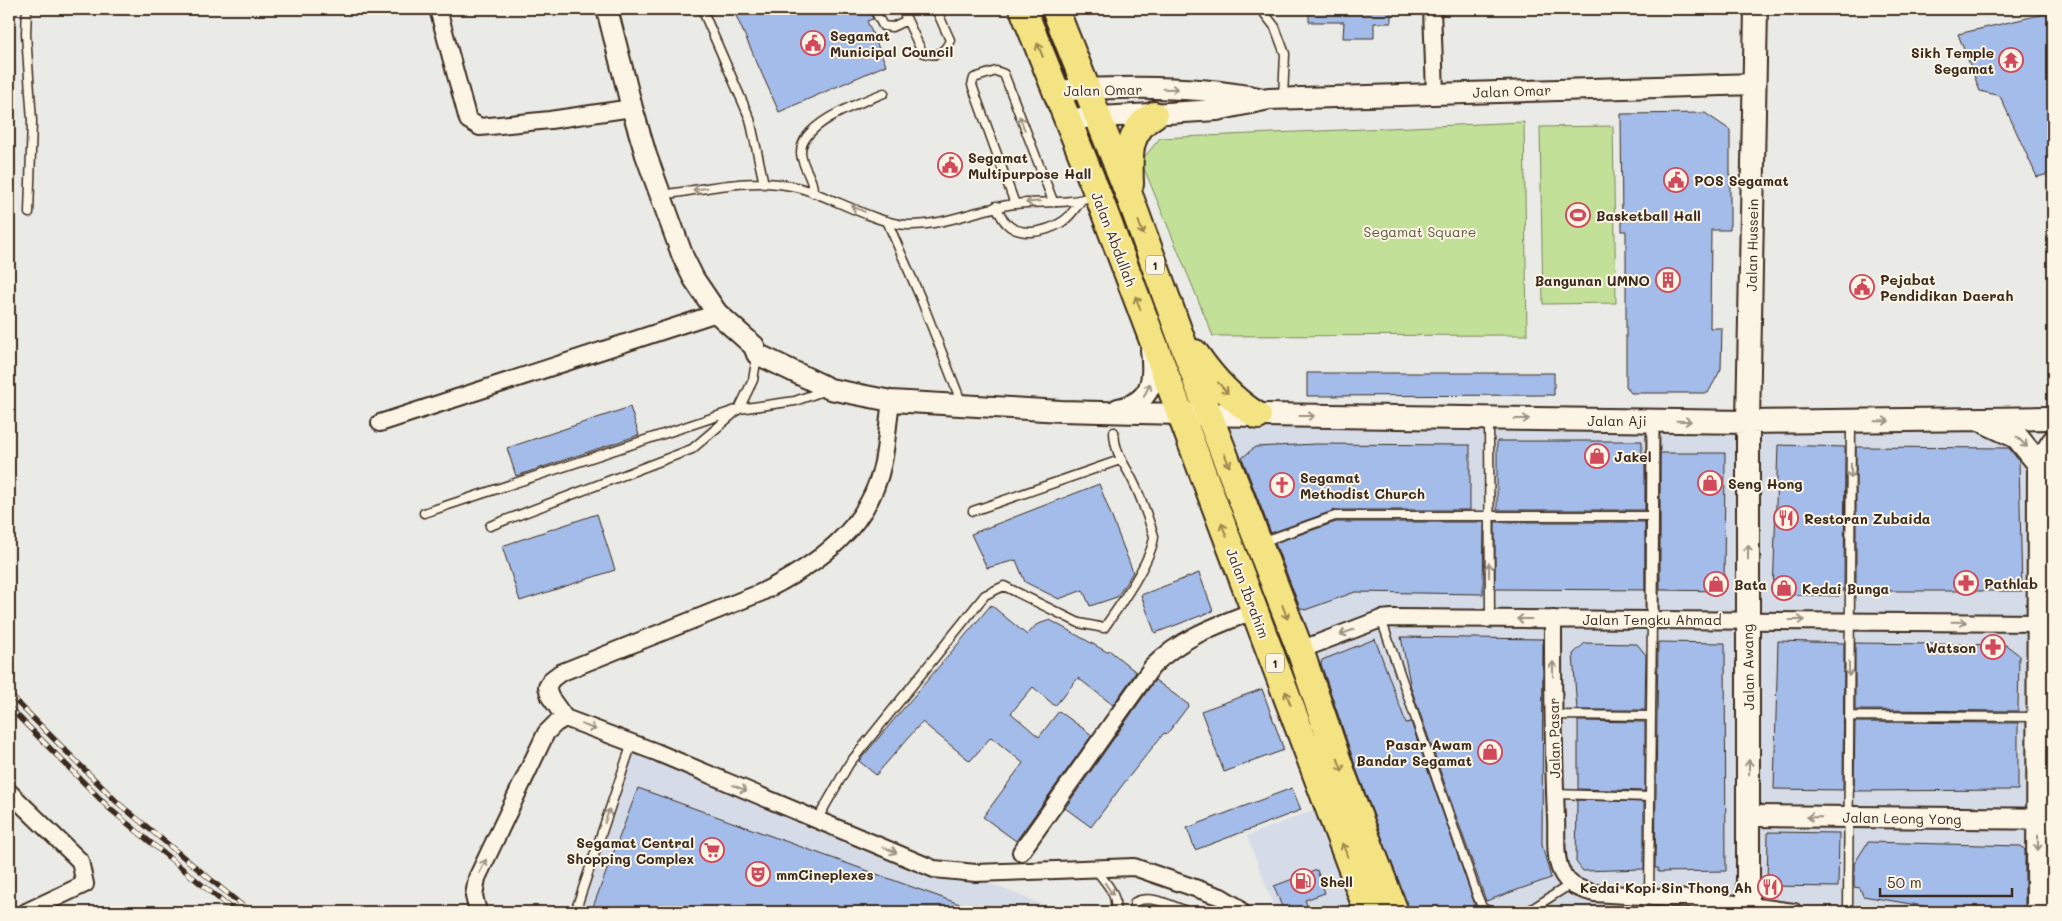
<svg xmlns="http://www.w3.org/2000/svg" width="2062" height="921" font-family="Mali,sans-serif">
<rect width="100%" height="100%" fill="#eaeae6"/>
<filter id="ink" filterUnits="userSpaceOnUse"><feTurbulence type="fractalNoise" baseFrequency=".02" numOctaves="2"/><feDisplacementMap in="SourceGraphic" scale="10" xChannelSelector="R" yChannelSelector="G"/><feConvolveMatrix kernelMatrix="1 2 1 2 8 2 1 2 1" color-interpolation-filters="sRGB"/></filter>
<g filter="url(#ink)">
<path fill="#d5dce7" d="M1224,427L1882,432L1981,430L2010,444L2029,469L2027,912H1406Z
M638,737L938,863L1061,912H579Z
M1316,809L1355,912H1276L1247,836Z"/>
<path fill="#c2e098" stroke="#7e855b" d="M1524,122L1527,335L1213,336L1141,161L1160,138Z
M1613,126L1616,303L1543,304L1540,127Z"/>
<path fill="#a4bce9" stroke="#3b2a1e" d="M733,9H868L873,19L867,21L886,65L779,112Z
M1309,9H1391V23H1374V38H1343L1344,22H1309Z
M2053,12V173L2037,177L2000,96L1980,91L1958,34Z
M1705,113L1730,130V230H1711L1710,328H1722L1721,369L1708,393H1631L1626,386V231H1622L1621,114Z
M1307,373H1554V395L1307,396Z
M630,407L639,435L516,476L507,448Z
M1497,441H1642V453H1645V510H1497Z
M1316,444L1470,445V510H1335L1271,533L1242,458L1255,447Z
M1778,445L1845,447L1844,591H1839V596L1773,594Z
M1856,447L2009,448L2019,461L2022,591H1856Z
M1660,453H1725L1724,591L1660,590Z
M1099,484L1133,572L1117,597L1090,606L1083,590L1059,599L1025,582L1016,560L987,568L971,534Z
M597,514L615,570L520,601L502,546Z
M1336,522H1484L1483,594L1355,592L1305,610L1300,608L1275,543Z
M1495,522H1645V590L1495,589Z
M1199,573L1213,611L1155,633L1141,595Z
M991,605L1027,635L1036,625L1050,620L1107,652L1109,650L1136,672L1113,705L1078,678L1055,706L1033,687L1011,713L1039,737L1059,711L1092,735L1016,841L983,817L1023,763L991,737L970,761L922,722L876,775L859,761Z
M1401,637L1543,639L1542,845L1551,878L1486,901L1411,688Z
M1375,639L1406,723L1411,722L1475,905L1472,906L1475,912H1410L1357,771L1321,664L1322,660Z
M1778,641L1844,643L1843,790L1774,789Z
M1658,642L1725,643L1726,871L1658,872V868H1655Z
M1585,643L1637,644L1646,655L1645,710H1577L1573,654Z
M1855,643L2006,645L2019,655L2018,711L1855,710Z
M1155,680L1189,705L1167,734L1164,733L1124,783L1091,827L1065,808Z
M1262,689L1284,750L1224,772L1201,711Z
M1578,721L1645,722V791L1578,789Z
M1855,722L2018,723V790L1854,791Z
M638,788L976,910L975,912H591Z
M1292,788L1301,810L1195,850L1187,828Z
M1577,800L1644,802V869L1583,871L1576,862Z
M1768,832L1839,833L1838,887L1767,886Z
M1868,842L2021,846L2025,850V912H1959L1863,896L1860,888L1854,887V864Z
M1317,870L1325,893L1305,900L1310,912H1284L1274,886Z"/>
<g fill="none" stroke-linecap="round" stroke-linejoin="round">
<defs>
<path id="service" d="M27,9L26,34L32,121L29,213
M702,9L750,119L764,184
M874,9L883,26L892,27L907,20
M902,9L922,52C935,58 945,53 950,40L936,9
M1261,9L1275,27L1285,54L1283,97
M813,193C814,178 802,168 801,153C800,123 862,102 884,93
M661,195C706,189 756,176 800,188C832,197 877,224 908,225C945,226 979,208 1015,204C1040,201 1070,205 1093,196
M1015,204L972,85L974,78L996,71L1004,74L1053,201
M996,206C999,212 1002,219 1006,223C1020,238 1046,232 1062,222C1070,217 1075,209 1080,202
M887,221L921,299L962,404
M1489,421L1490,619
M973,511L1120,460
M424,513L739,409L753,380L757,356
M490,526L692,449L739,409L795,401L826,390
M1262,542L1335,516H1652
M1381,619L1477,895L1482,907L1489,912
M1553,715L1651,716
M1849,716L2037,717
M1555,794L1650,797
M817,820L849,764L985,595L1004,586L1079,623L1104,628C1118,609 1153,558 1154,536C1148,518 1142,499 1133,481C1124,462 1115,455 1114,432
M1096,870C1105,882 1120,896 1114,912
M1649,898L1652,620
M575,912L632,743
M1132,912L1135,902C1152,894 1172,906 1189,912
M1527,912L1571,884
M1848,912L1851,422"/>
<path id="pedestrian" d="M1652,620L1653,420"/>
<path id="minor" d="M438,9L468,120L480,127L550,120L632,108
M1432,9L1435,93
M380,423L717,313
M1553,619C1553,685 1553,751 1556,817C1557,834 1554,856 1561,871C1568,886 1579,889 1594,893L1705,900L1794,912
M1300,650L1381,619L1392,618L2040,623
M565,718L550,697L547,687L552,679L560,673L760,593C817,565 870,528 883,462C887,442 888,421 891,401
M9,792L80,861L85,884L26,912
M1021,852L1152,667C1181,637 1218,625 1256,610
M478,912L474,896L477,878L546,733L555,724L565,718L656,752L934,869L976,873L1134,867L1221,897L1236,906L1241,912"/>
<path id="tertiary" d="M607,9L632,108L646,155L683,257L694,279L717,313L754,346L757,354L830,389L891,401L1061,411L1180,414
M1056,91C1123,86 1193,85 1259,98
M1068,119L1217,110L1269,99L1755,84
M1118,409C1152,402 1155,381 1151,350
M1750,816L2053,819"/>
<path id="secondary" d="M1192,414L1748,422L2053,418
M1987,423L2017,437L2039,464L2038,912
M2039,464L2053,442
M1748,912V422L1756,9"/>
<path id="trunk" d="M1023,9L1098,195L1368,912
M1055,9L1131,200L1209,415L1300,650L1343,776L1395,912
M1130,184C1129,155 1127,131 1154,115
M1195,353C1212,378 1232,400 1258,416"/>
</defs>
<use href="#service" stroke="#3b2a1e" stroke-width="11"/>
<use href="#pedestrian" stroke="#3b2a1e" stroke-width="15"/>
<use href="#minor" stroke="#3b2a1e" stroke-width="20"/>
<use href="#tertiary" stroke="#3b2a1e" stroke-width="24"/>
<use href="#secondary" stroke="#3b2a1e" stroke-width="26"/>
<use href="#trunk" stroke="#3b2a1e" stroke-width="30"/>
<use href="#service" stroke="#fcf5e5" stroke-width="8"/>
<use href="#pedestrian" stroke="#fcf5e5" stroke-width="11"/>
<use href="#minor" stroke="#fcf5e5" stroke-width="16"/>
<use href="#tertiary" stroke="#fcf5e5" stroke-width="20"/>
<use href="#secondary" stroke="#fcf5e5" stroke-width="22"/>
<use href="#trunk" stroke="#f4e382" stroke-width="26"/>
<defs>
<path id="rail" d="M9,694L118,803L250,912
M9,707L110,809L235,912"/>
</defs>
<use href="#rail" stroke="#3b2a1e" stroke-width="5.5"/>
<use href="#rail" stroke="#fcf5e5" stroke-width="4" stroke-dasharray="11" stroke-linecap="butt"/>
</g>
<defs><path id="oneway-shaft" d="M-6 0H5M1.5-3L5.5 0L1.5 3" fill="none" stroke-width="1.6" stroke-linecap="round" stroke-linejoin="round" transform="scale(1.25)"/></defs>
<g stroke="#988650">
<use href="#oneway-shaft" transform="translate(1040 50) rotate(-112)"/>
<use href="#oneway-shaft" transform="translate(1141 228) rotate(70)"/>
<use href="#oneway-shaft" transform="translate(1138 303) rotate(-110)"/>
<use href="#oneway-shaft" transform="translate(1223 388) rotate(48)"/>
<use href="#oneway-shaft" transform="translate(1227 460) rotate(69)"/>
<use href="#oneway-shaft" transform="translate(1224 530) rotate(-111)"/>
<use href="#oneway-shaft" transform="translate(1285 612) rotate(69)"/>
<use href="#oneway-shaft" transform="translate(1288 698) rotate(-110)"/>
<use href="#oneway-shaft" transform="translate(1340 765) rotate(71)"/>
<use href="#oneway-shaft" transform="translate(1345 850) rotate(-111)"/>
</g>
<g stroke="#9c9082">
<use href="#oneway-shaft" transform="translate(1171 89) rotate(1)"/>
<use href="#oneway-shaft" transform="translate(1022 123) rotate(-111)"/>
<use href="#oneway-shaft" transform="translate(700 189) rotate(171)"/>
<use href="#oneway-shaft" transform="translate(1033 202) rotate(175)"/>
<use href="#oneway-shaft" transform="translate(858 209) rotate(-157)"/>
<use href="#oneway-shaft" transform="translate(1147 390) rotate(-65)"/>
<use href="#oneway-shaft" transform="translate(1307 416)"/>
<use href="#oneway-shaft" transform="translate(1522 419)"/>
<use href="#oneway-shaft" transform="translate(1684 421) rotate(2)"/>
<use href="#oneway-shaft" transform="translate(1882 421) rotate(-1)"/>
<use href="#oneway-shaft" transform="translate(2022 442) rotate(44)"/>
<use href="#oneway-shaft" transform="translate(1851 471) rotate(90)"/>
<use href="#oneway-shaft" transform="translate(1748 552) rotate(-90)"/>
<use href="#oneway-shaft" transform="translate(1489 570) rotate(-91)"/>
<use href="#oneway-shaft" transform="translate(1524 619) rotate(180)"/>
<use href="#oneway-shaft" transform="translate(1797 620)"/>
<use href="#oneway-shaft" transform="translate(1959 622) rotate(1)"/>
<use href="#oneway-shaft" transform="translate(1347 632) rotate(159)"/>
<use href="#oneway-shaft" transform="translate(1553 669) rotate(-90)"/>
<use href="#oneway-shaft" transform="translate(1849 669) rotate(90)"/>
<use href="#oneway-shaft" transform="translate(589 727) rotate(21)"/>
<use href="#oneway-shaft" transform="translate(1749 767) rotate(-91)"/>
<use href="#oneway-shaft" transform="translate(740 788) rotate(23)"/>
<use href="#oneway-shaft" transform="translate(607 816) rotate(-71)"/>
<use href="#oneway-shaft" transform="translate(1814 817) rotate(-179)"/>
<use href="#oneway-shaft" transform="translate(2038 843) rotate(90)"/>
<use href="#oneway-shaft" transform="translate(890 850) rotate(23)"/>
<use href="#oneway-shaft" transform="translate(483 866) rotate(-64)"/>
<use href="#oneway-shaft" transform="translate(1109 889) rotate(56)"/>
</g>
</g>
<defs>
<symbol id="civic-ring" viewBox="-11 -11 22 22"><circle r="9.5" fill="#fcf5e5" stroke="#d1495b" stroke-width="1.5"/><path d="M-.6-6.5H3V-4.5H.6V-3L4-1V1h2V6H-6V1h2V-1L-.6-3ZM-1.2 2.5V6h2.4V2.5Z" fill="#d1495b"/></symbol>
<symbol id="temple-ring" viewBox="-11 -11 22 22"><circle r="9.5" fill="#fcf5e5" stroke="#d1495b" stroke-width="1.5"/><path d="M0-6L5-2H3V0L6.5 2.5H4V6H1.5V3h-3V6H-4V2.5H-6.5L-3 0V-2H-5Z" fill="#d1495b"/></symbol>
<symbol id="stadium-ring" viewBox="-11 -11 22 22"><circle r="9.5" fill="#fcf5e5" stroke="#d1495b" stroke-width="1.5"/><path d="M0-5a6.5 5 0 1 0 0 10a6.5 5 0 1 0 0-10ZM-3.5-1.8h7v3.6h-7Z" fill="#d1495b"/></symbol>
<symbol id="building-ring" viewBox="-11 -11 22 22"><circle r="9.5" fill="#fcf5e5" stroke="#d1495b" stroke-width="1.5"/><path d="M-4-6H4V6H1V3H-1V6H-4ZM-2.5-4.3h1.7v1.8h-1.7ZM.8-4.3h1.7v1.8H.8ZM-2.5-1h1.7V.8h-1.7ZM.8-1h1.7V.8H.8Z" fill="#d1495b"/></symbol>
<symbol id="shop-ring" viewBox="-11 -11 22 22"><circle r="9.5" fill="#fcf5e5" stroke="#d1495b" stroke-width="1.5"/><path d="M-5-2.5h2.3a2.7 3.5 0 0 1 5.4 0H5L5.5 6h-11ZM-1.5-2.5h3a1.5 2.3 0 0 0-3 0Z" fill="#d1495b"/></symbol>
<symbol id="church-ring" viewBox="-11 -11 22 22"><circle r="9.5" fill="#fcf5e5" stroke="#d1495b" stroke-width="1.5"/><path d="M-1.2-6h2.4v3.5h3.3v2.4h-3.3V6h-2.4V-.1h-3.3v-2.4h3.3Z" fill="#d1495b"/></symbol>
<symbol id="restaurant-ring" viewBox="-11 -11 22 22"><circle r="9.5" fill="#fcf5e5" stroke="#d1495b" stroke-width="1.5"/><path d="M-5-6h1v4h1v-4h1v4h1v-4h1v5L-1.5 .5V6h-2V.5L-5-1ZM5-6V6H3V1.5H1.5Q1.5-4 5-6Z" fill="#d1495b"/></symbol>
<symbol id="pharmacy-ring" viewBox="-11 -11 22 22"><circle r="9.5" fill="#fcf5e5" stroke="#d1495b" stroke-width="1.5"/><path d="M-2-6h4v4h4v4h-4v4h-4v-4h-4v-4h4Z" fill="#d1495b"/></symbol>
<symbol id="supermarket-ring" viewBox="-11 -11 22 22"><circle r="9.5" fill="#fcf5e5" stroke="#d1495b" stroke-width="1.5"/><path d="M-6-5.5h2.5l.6 2H6L4.5 2H-2.5L-4.4-4H-6ZM-1.5 3.2a1.3 1.3 0 1 0 .1 0ZM3 3.2a1.3 1.3 0 1 0 .1 0Z" fill="#d1495b"/></symbol>
<symbol id="theatre-ring" viewBox="-11 -11 22 22"><circle r="9.5" fill="#fcf5e5" stroke="#d1495b" stroke-width="1.5"/><path d="M-5-5.5Q0-4 5-5.5V0Q5 5 0 6Q-5 5-5 0ZM-3.3-2.5H-1v1.5H-3.3ZM1-2.5H3.3v1.5H1ZM-2.8 1Q0 5.5 2.8 1Z" fill="#d1495b"/></symbol>
<symbol id="fuel-ring" viewBox="-11 -11 22 22"><circle r="9.5" fill="#fcf5e5" stroke="#d1495b" stroke-width="1.5"/><path d="M-5.5-6h7V0h2V4h1.3V-2.5L3-4.5l.8-.8L6-3V5H2.5V1h-1V6h-7ZM-4.2-4.7v3.2H.2V-4.7Z" fill="#d1495b"/></symbol>
</defs>
<g fill-rule="evenodd">
<use href="#civic-ring" x="799" y="29" width="28" height="28"/>
<use href="#temple-ring" x="1997" y="46" width="28" height="28"/>
<use href="#civic-ring" x="936" y="151" width="28" height="28"/>
<use href="#civic-ring" x="1662" y="166" width="28" height="28"/>
<use href="#stadium-ring" x="1564" y="201" width="28" height="28"/>
<use href="#building-ring" x="1654" y="266" width="28" height="28"/>
<use href="#civic-ring" x="1848" y="273" width="28" height="28"/>
<use href="#shop-ring" x="1583" y="442" width="28" height="28"/>
<use href="#shop-ring" x="1696" y="469" width="28" height="28"/>
<use href="#church-ring" x="1268" y="471" width="28" height="28"/>
<use href="#restaurant-ring" x="1772" y="504" width="28" height="28"/>
<use href="#pharmacy-ring" x="1952" y="569" width="28" height="28"/>
<use href="#shop-ring" x="1702" y="570" width="28" height="28"/>
<use href="#shop-ring" x="1770" y="574" width="28" height="28"/>
<use href="#pharmacy-ring" x="1979" y="633" width="28" height="28"/>
<use href="#shop-ring" x="1476" y="738" width="28" height="28"/>
<use href="#supermarket-ring" x="698" y="836" width="28" height="28"/>
<use href="#theatre-ring" x="744" y="860" width="28" height="28"/>
<use href="#fuel-ring" x="1289" y="867" width="28" height="28"/>
<use href="#restaurant-ring" x="1756" y="873" width="28" height="28"/>
</g>
<g text-anchor="middle" dominant-baseline="central" stroke-width="4" stroke-linejoin="round" paint-order="stroke">
<g fill="#fcf5e5" stroke="#75675a" stroke-width="1">
<rect x="1146" y="255.5" width="18" height="19" rx="4"/>
<rect x="1266" y="653.5" width="18" height="19" rx="4"/>
</g>
<g font-size="12" font-weight="bold" fill="#3b2a1e">
<text x="1155" y="265">1</text>
<text x="1275" y="663">1</text>
</g>
<g font-size="14" font-weight="bold" fill="#3b2a1e" stroke="#fcf5e5" text-anchor="start">
<text x="830" y="35">Segamat<tspan x="830" dy="16">Municipal Council</tspan></text>
<text x="1994" y="52" text-anchor="end">Sikh Temple<tspan x="1994" dy="16">Segamat</tspan></text>
<text x="968" y="157">Segamat<tspan x="968" dy="16">Multipurpose Hall</tspan></text>
<text x="1694" y="180">POS Segamat</text>
<text x="1596" y="215">Basketball Hall</text>
<text x="1880" y="279">Pejabat<tspan x="1880" dy="16">Pendidikan Daerah</tspan></text>
<text x="1650" y="280" text-anchor="end">Bangunan UMNO</text>
<text x="1614" y="456">Jakel</text>
<text x="1300" y="477">Segamat<tspan x="1300" dy="16">Methodist Church</tspan></text>
<text x="1728" y="483">Seng Hong</text>
<text x="1804" y="518">Restoran Zubaida</text>
<text x="1984" y="583">Pathlab</text>
<text x="1734" y="584">Bata</text>
<text x="1802" y="588">Kedai Bunga</text>
<text x="1976" y="647" text-anchor="end">Watson</text>
<text x="1472" y="744" text-anchor="end">Pasar Awam<tspan x="1472" dy="16">Bandar Segamat</tspan></text>
<text x="694" y="842" text-anchor="end">Segamat Central<tspan x="694" dy="16">Shopping Complex</tspan></text>
<text x="776" y="874">mmCineplexes</text>
<text x="1320" y="881">Shell</text>
<text x="1752" y="887" text-anchor="end">Kedai Kopi Sin Thong Ah</text>
</g>
<g font-size="14" fill="#3b2a1e" stroke="#fcf5e5">
<text transform="translate(1103 90) rotate(-1)">Jalan Omar</text>
<text transform="translate(1512 91) rotate(-2)">Jalan Omar</text>
<text transform="translate(1114 239) rotate(69)">Jalan Abdullah</text>
<text transform="translate(1752 245) rotate(-89)">Jalan Hussein</text>
<text x="1617" y="420">Jalan Aji</text>
<text transform="translate(1248 593) rotate(69)">Jalan Ibrahim</text>
<text x="1652" y="619">Jalan Tengku Ahmad</text>
<text transform="translate(1748 667) rotate(-91)">Jalan Awang</text>
<text transform="translate(1554 738) rotate(-91)">Jalan Pasar</text>
<text transform="translate(1902 818) rotate(1)">Jalan Leong Yong</text>
</g>
<g font-size="14" fill="#5d583c" stroke="#fcf5e5">
<text x="1420" y="231">Segamat Square</text>
</g>
</g>
<rect width="2062" height="921" fill="none" stroke="#fcf5e5" stroke-width="30"/>
<rect x="15" y="15" width="2032" height="891" fill="none" stroke="#3b2a1e" stroke-width="2" filter="url(#ink)"/>
<path d="M1880 888v8h132v-8" fill="none" stroke="#3b2a1e" stroke-width="2.5"/>
<text x="1887" y="888" font-size="15" fill="#3b2a1e" stroke="#fcf5e5" stroke-width="4" paint-order="stroke">50 m</text>
</svg>
